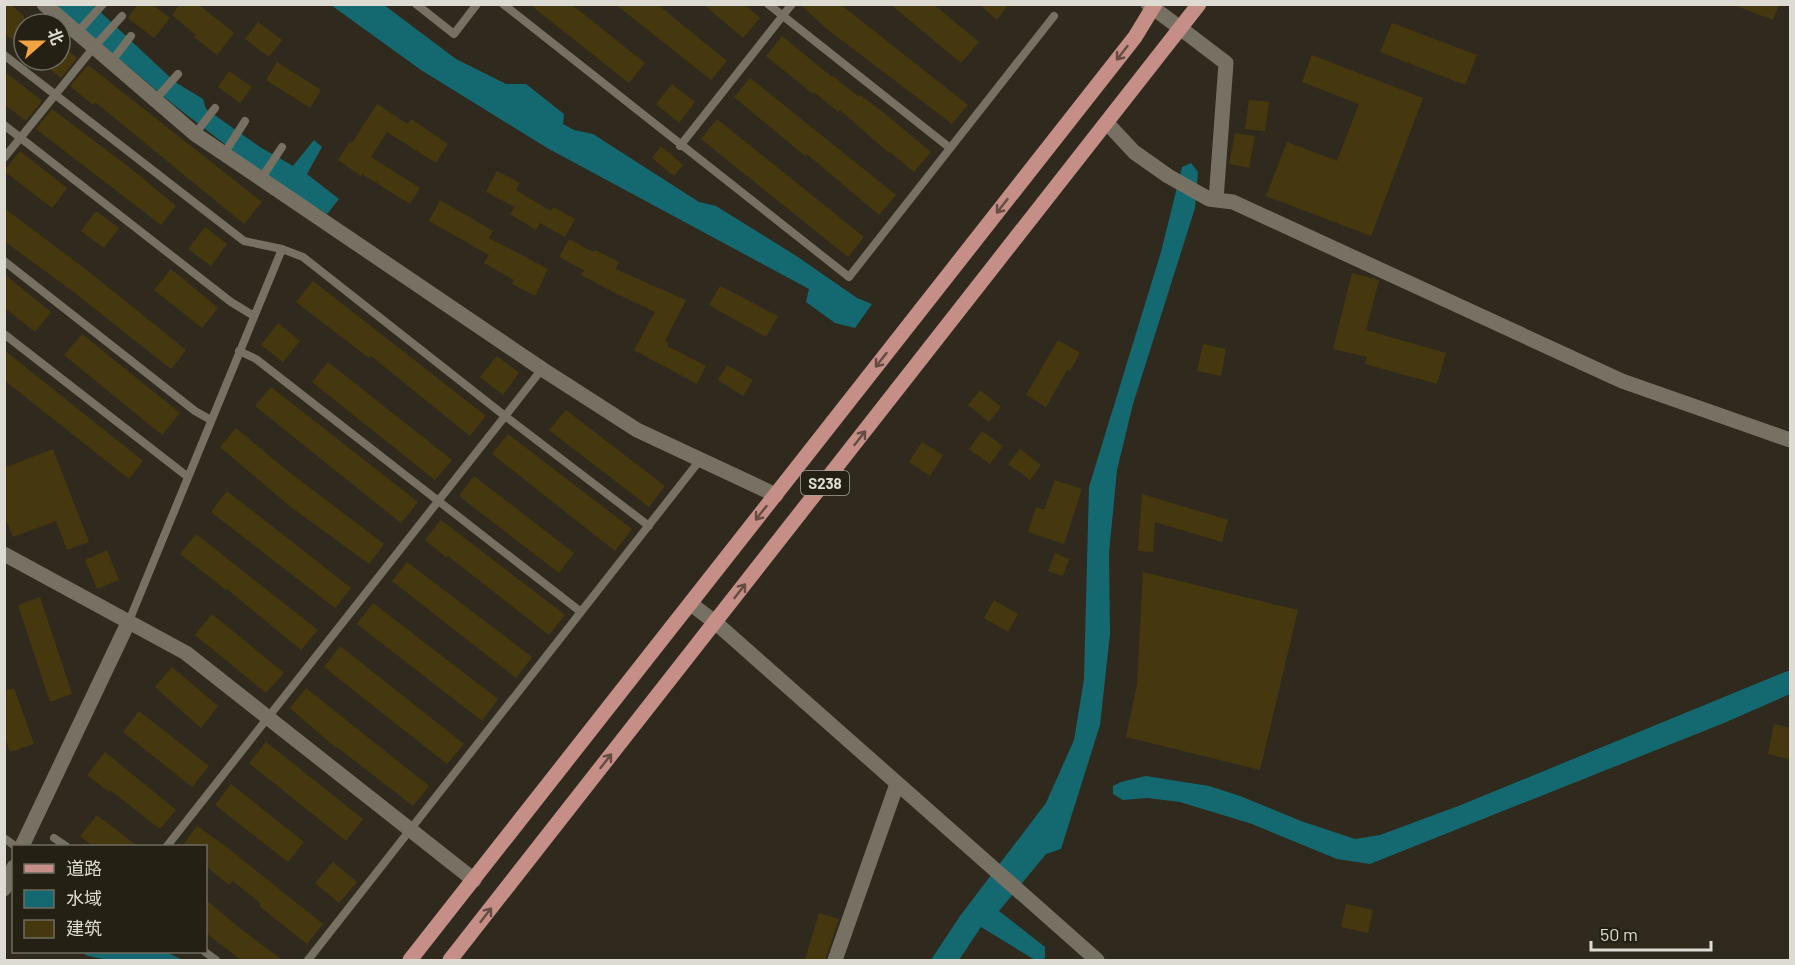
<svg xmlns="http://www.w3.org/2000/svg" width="1795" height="965" font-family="Barlow,'Noto Sans SC',sans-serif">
<rect width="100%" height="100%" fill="#2f2a1d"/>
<path fill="#146971" d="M55,5H93L175,82L203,99L206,109L260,147L293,166L314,140L322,147L307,174L339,199L327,214L270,179L174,105Z
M331,5H384L456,59L506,84H526L564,114L563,124L574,130L593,134L699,202L716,206L798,257L857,298L872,304L855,328L835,323L806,302L809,289L549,149L421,70Z
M1191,163L1198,172L1195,208L1133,404L1117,470L1109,553L1110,634L1100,725L1061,849L1046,854L999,911L1045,947V958L1041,960H1035L981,927L959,960H931L960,916L1046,803L1074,740L1084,679L1089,487L1161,252L1182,167Z
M1790,670V694L1724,723L1370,864L1337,859L1252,824L1180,802L1147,798L1123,800L1113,794V786L1121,782L1146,776L1209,786L1240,796L1301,821L1355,839L1380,835L1461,805Z
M81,952H166L183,960H103V959L88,956Z"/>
<path fill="#46380e" d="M4,4H10L24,16V49L4,33Z
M138,4H152L170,18L154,38L128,18Z
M180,4H198L234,33L217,55L194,37L196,35L172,15Z
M529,4H571L645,63L629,83Z
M615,4H657L727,61L711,80Z
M703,4H744L760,18L743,38Z
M800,4H840L968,105L952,124L827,29Z
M890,4H933L979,42L961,63Z
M979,4H1009L997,20Z
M1736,4H1779L1773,20L1736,6Z
M258,22L282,40L269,57L245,39Z
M1392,23L1477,55L1465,85L1380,52Z
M782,36L832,77L833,76L859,97L860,95L884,113L931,152L914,172L890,152L889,153L840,110L838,112L814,92L813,94L766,56Z
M60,44L77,58L61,78L38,60H60Z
M1312,55L1423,98L1371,236L1266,196L1287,142L1337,161L1359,104L1302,82Z
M277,62L321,90L310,108L266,80Z
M88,65L262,202L244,224L95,102L93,105L70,86Z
M4,71L42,101L26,121L4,104Z
M229,71L252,87L240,103L218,87Z
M750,78L896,195L879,215L807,154L805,156L734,97Z
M672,84L695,102L679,123L656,104Z
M1249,100L1269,102L1265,131L1245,129Z
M377,104L408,124L411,119L448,144L436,163L387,132L371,157L420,188L410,204L362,174L361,176L338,160L350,141L352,143Z
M52,109L129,167L176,206L161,225L36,129Z
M717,119L864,237L848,257L701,139Z
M1235,133L1255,136L1249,168L1229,164Z
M661,146L683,165L674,176L652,158Z
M20,151L67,188L52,208L4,171Z
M497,171L520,183L516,190L551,211L553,207L575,219L565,237L540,223L536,230L510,214L515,207L486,192Z
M440,200L493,231L489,238L548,269L535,296L512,284L514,280L484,263L489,255L429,221Z
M4,208L88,271L186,350L171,369L71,290L4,241Z
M96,211L119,228L104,248L81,231Z
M205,227L227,244L211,266L188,249Z
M569,239L593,252L595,250L619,262L615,269L686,300L665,341L669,343L667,346L706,366L697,384L634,350L655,312L615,293L581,275L584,270L559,257Z
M171,269L218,308L202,328L154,290Z
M1352,273L1379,280L1366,330L1446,353L1437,384L1365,364L1367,357L1333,349Z
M4,274L51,312L35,332L4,307Z
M313,281L486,416L470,436L371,356L369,358L296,302Z
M720,286L778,316L766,337L709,305Z
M278,323L300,341L283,362L261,345Z
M82,334L180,413L162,435L64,355Z
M1058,340L1080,353L1070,371L1067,370L1046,407L1026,395Z
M1203,344L1226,349L1221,376L1197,371Z
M4,350L143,461L129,479L4,380Z
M497,356L519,373L503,395L480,377Z
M328,362L452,460L435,480L312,382Z
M727,365L753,380L743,396L718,380Z
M271,387L418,502L401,523L255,406Z
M980,390L1001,407L989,422L968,405Z
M566,410L665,486L649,507L549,430Z
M236,428L285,469L384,544L369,564L291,507L220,447Z
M982,431L1003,446L990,464L969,449Z
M508,434L632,529L615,551L492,454Z
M922,442L943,455L930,476L909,462Z
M53,449L89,542L67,550L56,521L13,537L4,515V468Z
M1020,449L1041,465L1030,480L1008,464Z
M474,476L574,553L559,573L459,496Z
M1055,480L1082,489L1064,544L1028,532L1036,507L1044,510Z
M227,491L351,588L335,608L211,512Z
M1142,494L1228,520L1222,542L1155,522L1153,552L1138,551Z
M441,520L565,615L549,635L448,556L446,557L425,540Z
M196,534L318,630L301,650L227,589L226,590L180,554Z
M107,550L119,580L97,589L85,560Z
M1055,553L1069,559L1063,576L1048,571Z
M407,562L532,657L516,678L392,581Z
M1143,572L1298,610L1260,770L1126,737L1137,685Z
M40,597L72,694L50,702L18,605Z
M994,600L1018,614L1008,632L984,618Z
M373,603L498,699L482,721L357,624Z
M212,614L284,673L266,693L195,635Z
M340,646L464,744L447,764L324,667Z
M172,667L218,706L201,728L155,687Z
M14,688L34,744L10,752L4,735V691Z
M306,688L429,786L413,806L337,747L336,748L290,708Z
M139,711L209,766L192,787L123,732Z
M1774,724L1791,728L1789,759L1768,754Z
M266,742L363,819L346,841L249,763Z
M105,752L176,810L160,829L110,790L109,792L87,775Z
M231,784L304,842L288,862L215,805Z
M97,815L137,846H93L80,836Z
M197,826L224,845L323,924L307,944L259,906L261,904L233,881L229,885L206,866V846H182Z
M333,862L357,882L339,903L315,883Z
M206,900L241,929L282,960H241L206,933Z
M1346,904L1373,910L1368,933L1341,927Z
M819,913L839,919L825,960H805Z"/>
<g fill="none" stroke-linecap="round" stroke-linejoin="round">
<path stroke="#777163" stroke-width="8" d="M416,4L454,34L477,4
M503,4L849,277L1054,16
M768,4L950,148
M77,33L103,4
M4,55L244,241L282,249L303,257L505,416L649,526
M111,62L131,36
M155,100L178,74
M4,125L231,302L254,316
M195,134L215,108
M680,146L792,4
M224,154L245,121
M4,158L94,47L122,16
M261,179L282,147
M4,261L195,411L211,420
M4,334L188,477
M239,351L256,359L581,612
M129,621L282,249
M4,838L15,846
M54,838L66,846
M167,846L542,369
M205,952L216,960
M308,960L700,460"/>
<path stroke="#777163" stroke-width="15" d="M44,4L195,134L542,369L637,430L776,495
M1180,28L1226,63L1216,200
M1107,123L1134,152L1168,176L1209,199L1233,202L1622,381L1790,440
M4,554L186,653L474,880
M22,846L129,621
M4,889L14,867
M835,960L897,784"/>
<path stroke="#777163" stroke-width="15" d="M1148,4L1180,28
M691,604L716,623L1097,960"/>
<path stroke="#c58e86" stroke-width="15" d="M410,960L1135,37L1155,4
M450,960L1199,4"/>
</g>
<defs><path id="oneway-shaft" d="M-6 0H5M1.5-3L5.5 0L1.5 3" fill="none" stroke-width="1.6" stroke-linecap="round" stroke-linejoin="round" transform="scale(1.5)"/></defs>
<g stroke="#654c42">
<use href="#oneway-shaft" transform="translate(1122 53) rotate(128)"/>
<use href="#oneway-shaft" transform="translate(1002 206) rotate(128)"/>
<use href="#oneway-shaft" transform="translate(881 360) rotate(128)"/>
<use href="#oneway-shaft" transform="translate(860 438) rotate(-52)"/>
<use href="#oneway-shaft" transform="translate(761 513) rotate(128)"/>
<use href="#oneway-shaft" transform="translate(740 591) rotate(-52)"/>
<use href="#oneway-shaft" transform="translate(606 761) rotate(-52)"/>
<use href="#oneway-shaft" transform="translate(486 915) rotate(-52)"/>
</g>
<g text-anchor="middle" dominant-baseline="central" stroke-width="4.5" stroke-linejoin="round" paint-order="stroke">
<rect fill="#252014" stroke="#a6a39a" stroke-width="1.5" x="801" y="471" width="48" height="24" rx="4.5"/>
<g font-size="15" font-weight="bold" fill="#dedbd3">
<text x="825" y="483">S238</text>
</g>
</g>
<rect width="1795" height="965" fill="none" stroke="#dedbd3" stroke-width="12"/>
<rect x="12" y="845" width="195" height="108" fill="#252014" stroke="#6f6b60" stroke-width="1.5"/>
<rect x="24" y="864" width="30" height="9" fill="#c58e86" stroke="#6f6b60" stroke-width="1.5"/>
<text x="66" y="875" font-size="18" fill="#dedbd3">道路</text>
<rect x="24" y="890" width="30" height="18" fill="#146971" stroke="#6f6b60" stroke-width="1.5"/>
<text x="66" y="905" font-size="18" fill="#dedbd3">水域</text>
<rect x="24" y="920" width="30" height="18" fill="#46380e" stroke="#6f6b60" stroke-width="1.5"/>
<text x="66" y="935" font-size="18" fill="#dedbd3">建筑</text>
<g transform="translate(42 42) rotate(69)"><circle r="28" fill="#252014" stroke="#6f6b60" stroke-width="1.5"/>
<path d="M0-4.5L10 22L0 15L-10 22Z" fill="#f3a442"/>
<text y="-9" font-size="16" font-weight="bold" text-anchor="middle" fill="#dedbd3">北</text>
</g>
<path d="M1591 941v9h120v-9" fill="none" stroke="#dedbd3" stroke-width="3"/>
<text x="1600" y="941" font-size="18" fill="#dedbd3" stroke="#252014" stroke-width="4.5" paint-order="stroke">50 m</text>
</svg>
